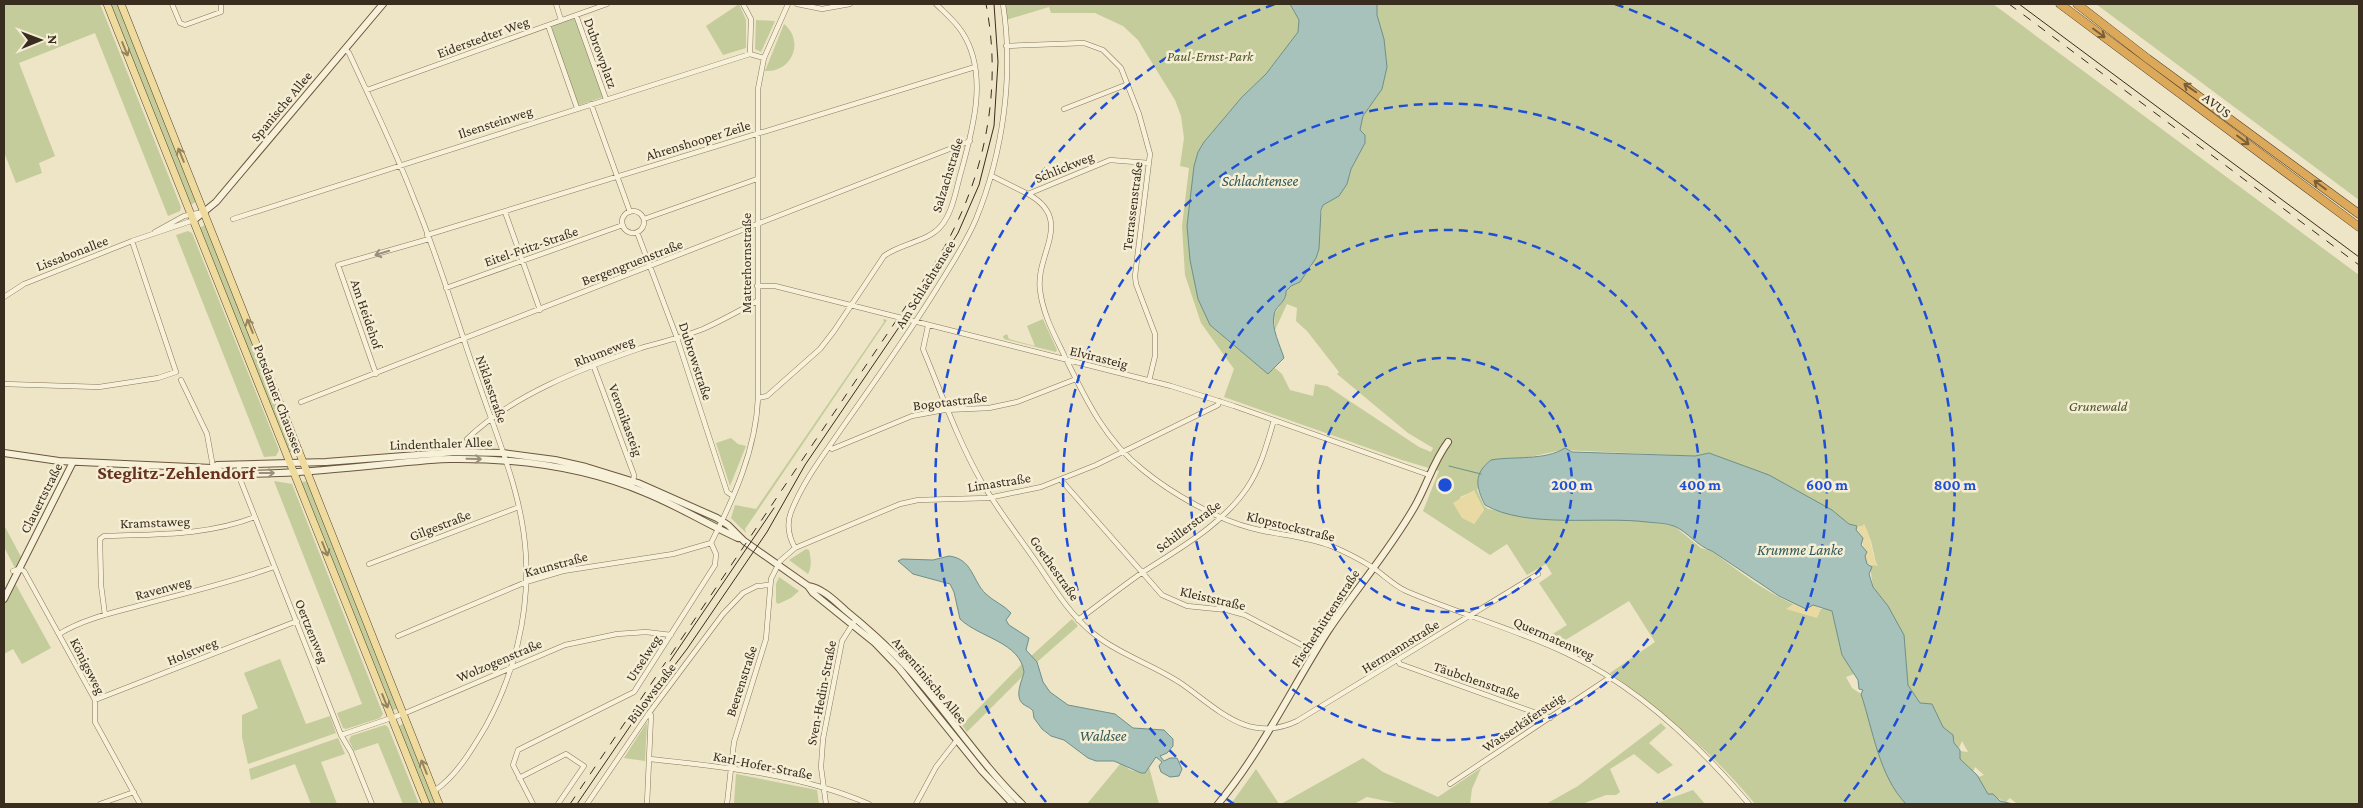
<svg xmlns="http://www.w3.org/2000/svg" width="2363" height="808" font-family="'Crimson Pro',serif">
<rect width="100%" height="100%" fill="#eee4c6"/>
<path fill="#c3cc9a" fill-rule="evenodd" d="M4,4H100L181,207L180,211L168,216L95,33L19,63L55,156L39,163L42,173L16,183L4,152Z
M109,4H119L198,201L190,205Z
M739,4L746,20V48L723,55L706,26Z
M1005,4H1290L1299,20L1298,32L1266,74L1242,97L1204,142L1194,166L1193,182L1210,325L1268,374L1275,368L1282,374L1290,390L1313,396L1315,384L1327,386L1419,447L1431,452L1433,448L1408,433L1337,374L1339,372L1307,331L1296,321L1297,308L1287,304L1275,330L1274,315L1286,296V291L1291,286L1297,284L1312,266L1323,205L1347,184L1351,169L1365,143L1360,130L1363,116L1382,89L1384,39L1377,15V4H1993L2359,275V804H2017L2010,798L2006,802C2000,799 1994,797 1988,794L1978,777L1984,775L1975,767L1973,772L1960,759V751L1968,752L1962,741L1959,748L1955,746L1954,739L1943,727L1932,704L1920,703L1908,685L1906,668L1888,606L1873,587L1870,566L1876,563L1871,541L1864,524L1862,527L1849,524L1832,510L1709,453L1695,456L1562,450L1520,459L1491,460L1487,463L1477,490L1484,506L1488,509L1517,515L1562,520L1626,519L1674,526L1701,548L1712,551C1738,571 1774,599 1805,608C1814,611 1823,607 1832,611L1842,655L1854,674L1846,677L1852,688L1861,694L1898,795L1906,804H1755C1714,754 1663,711 1610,673L1655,642L1629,601L1559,644L1548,637L1567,625L1539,583L1552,574L1546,564L1527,575L1507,544L1490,555L1423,511L1439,471L1402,460L1224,397L1234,369L1201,323L1185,275L1182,226L1189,168L1180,166L1184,138L1181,116L1175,100L1138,40L1123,26L1095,13H1051L1049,7L1006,20ZM1474,491L1484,510L1474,524L1460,497Z
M2096,4H2359V200Z
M573,19L576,20L603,97L580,105L578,104L551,29L553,26Z
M756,20L775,21L761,52L755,49Z
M784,24C805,41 792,73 765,71Z
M207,224L297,452H288L199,228Z
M188,231L192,233L279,450L276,456L264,457L176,235Z
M883,319L887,320L758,510L745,529L746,533L731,518L735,505L756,509L884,322Z
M1043,319L1057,350L1056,352L1004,339L1003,336L1007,334L1009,339L1035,346L1027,326Z
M731,438L738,444L746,446L730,486L716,443Z
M274,481L292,484L383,714L380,718L346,729L343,728L337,713L362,704Z
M309,481L399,708L391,711L301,482Z
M4,525L21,557L15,568L4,547Z
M806,549L809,550C811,558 812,567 808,574L789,560Z
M779,577L799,591L791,598L778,604L776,602V584Z
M15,583L51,648L22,664L13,649L4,654V605Z
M1072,619L1078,626L1037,662L1031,656Z
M280,659L306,724L330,716L336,733L248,764L242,737V715L258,708L244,673Z
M1023,663L1024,675L967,732L962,725Z
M647,722L645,761L624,758Z
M405,723L437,804H428L398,726Z
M1661,723L1666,728L1649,743L1673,765L1658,774L1634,754L1610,769L1620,792L1616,795H1606L1582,804H1546L1578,786Z
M385,725L388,727L419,804H403L378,743L354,751L349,740L351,736Z
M338,738L345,754L321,762L337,804H311L295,764L251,780L249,769Z
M1363,758L1383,772L1438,797L1481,768L1472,789L1470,804H1401L1367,797L1354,804H1281Z
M1121,763L1130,770L1145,773L1149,767L1159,804H1087Z
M1256,769L1279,804H1231Z
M736,774L817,790L819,804H734Z
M1693,790L1705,804H1655Z"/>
<path fill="#e9daa4" d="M1474,490L1484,510L1474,524L1462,518L1453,503Z
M1864,524C1871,534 1871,554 1878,566L1867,564L1861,536L1856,530L1857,526H1862Z
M1795,603L1806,608L1813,605L1821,609L1817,618L1786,609Z"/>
<path fill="#a7c1bb" stroke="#6e9089" d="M1290,4H1377V15L1384,39L1387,67L1382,89L1363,116L1360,130L1365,135V143L1351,169L1347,184L1339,196L1323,205L1321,210L1319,249L1316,258L1300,282L1291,286L1286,291C1287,302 1275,306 1274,315C1271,328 1280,345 1284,358L1268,374L1210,325L1198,299L1190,260L1187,226L1194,166L1198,152L1204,142L1242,97L1266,74L1298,32L1299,20Z
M1565,448L1572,452L1695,456L1709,453L1769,475L1832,510L1849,524L1857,526L1856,530L1863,538L1861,545L1867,552L1865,556L1867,564L1872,567L1869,574L1873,587L1888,606L1904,635L1908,685L1920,703L1932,704L1943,727L1953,735L1954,743L1960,750V759L1977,775L1988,794H1993L2000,801L2013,804H1906C1879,776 1873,730 1861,694L1863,690L1859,689L1858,680L1842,655L1832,611L1813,605L1806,609L1779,596L1712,551C1697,546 1688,532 1674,526C1666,523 1655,523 1647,522C1600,516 1527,529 1485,505C1476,487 1473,474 1491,460C1512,456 1545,461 1565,448Z
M949,556C973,559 972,581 986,594C993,601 1004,605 1011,613L1006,620L1009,625L1029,638L1026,650L1037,662L1043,682L1050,692L1068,705L1115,714L1133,728L1164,730L1173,739V746L1167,753L1160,756L1164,761L1170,758H1177L1182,769L1179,776L1170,777L1161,772L1159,766L1162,762L1156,757L1145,773H1141L1114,761H1096L1088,758L1064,740L1051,736L1042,729L1034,718L1033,711C1030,707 1027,707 1023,704C1014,696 1022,681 1024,672C1020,642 980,638 960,619L954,592L950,584L913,574L898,561L902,559L933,560Z"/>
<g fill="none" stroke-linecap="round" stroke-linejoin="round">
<path stroke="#6e9089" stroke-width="1" d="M1449,466L1481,474"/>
<defs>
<path id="street" d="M172,4L180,23L185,25L221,12V4
M556,4L561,20
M743,4L751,19L750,54
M797,4L822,9L850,4
M576,15L606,99
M548,25L577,108
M1006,46L1084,43L1103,50L1121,68L1139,114L1150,154L1135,276L1136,284L1155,334V356L1149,381
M345,49L349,53C371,101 395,149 414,199C439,259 457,322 479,384C498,440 523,496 526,557C529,615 514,675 486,726C473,748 456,777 434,791
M367,90L607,4
M591,104L630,212
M1064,109L1128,84
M992,176L1028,194L1110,160L1149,163
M1028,194C1075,220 1035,254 1040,290C1043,315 1055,336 1065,357C1086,400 1105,440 1143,470C1171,493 1216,519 1251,528C1277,535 1306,536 1331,546C1346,552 1359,559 1372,567C1384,575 1393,585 1406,591C1459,614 1516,629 1568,654C1638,687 1700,746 1749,804
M622 222a11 11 0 1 1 22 0a11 11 0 1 1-22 0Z
M505,212L540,310
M233,219L750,54L764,58
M644,219L757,179
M155,232L184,216L203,212
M637,232L677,338L727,492L733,496
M427,235L975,67
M757,286H775L1171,386L1234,406L1429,475
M446,288L623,225
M4,297L24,284L132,241L194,220
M928,326L923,349L925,354C942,395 958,440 980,479C996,508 1020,538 1039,566C1055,590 1071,616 1094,634C1120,655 1154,665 1182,684C1219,710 1249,744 1297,721L1538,574
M594,367L634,475L633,482
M376,374L338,265L429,239
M181,380L207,434L213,467
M4,384L99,387L158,378L176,372L132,241
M758,398L767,396L820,349L834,331L884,256C901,243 928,242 941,226C953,212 956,189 961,172C973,129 989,73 962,32C955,21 945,13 936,4
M301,402L970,141
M467,439C512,395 583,368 641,348C662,342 683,337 703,329C721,321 739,311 757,301
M829,447L832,449L912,416L944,410L989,408L1017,402L1076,379
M239,464L240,479L341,735L351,752L372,804
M1061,480L1162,595L1187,606L1227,610L1245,615L1315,652
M795,548C789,537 786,525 791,512C803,481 825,453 844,425C876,380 908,335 937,288C951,265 966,243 976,219C1003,153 1014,75 1003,4
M369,564L519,507
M13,571L19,569L24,571L95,700V722L140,804
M105,615L101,585L100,539L104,536C155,534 206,536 255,517
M1078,620C1100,604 1121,587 1143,572C1180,548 1222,525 1247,488C1261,467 1267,444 1274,420
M59,634C85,618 116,612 145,604C189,592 232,582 274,567
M398,636L526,582L563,571L673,554L711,543C734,498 756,449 758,398V89L764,58L788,4
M1398,661L1400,664L1550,718
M95,700L297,621
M341,735L403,714L565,645L617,634L646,632L671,635
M650,759C724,767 800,774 869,804
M519,778L566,754L584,766L558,804
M1450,784L1609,678
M100,804L134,792
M533,804L513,765L518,750L634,692L715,565L716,554L711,543
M587,804L649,713L723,614L743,593L757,586L769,585
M647,804L651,715L649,713
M727,804L734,742L766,639L771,579L780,561L795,548L900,504L918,500L988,498L1041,487L1096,465L1218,405L1219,401
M826,804L821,767L823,739L842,641L854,622
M916,804L936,767L957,740"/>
<path id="secondary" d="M194,220L216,202L383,4
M4,453L59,461L212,468L217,465L326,462L456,452L503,453L555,460L586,467L638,483L717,518L728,525L744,541L808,586L813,593L875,643L899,668L982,771L1013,804
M213,468C237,485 410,459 450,459C517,458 585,467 646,493C678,506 707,524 738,538
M808,586C822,588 835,601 845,610C866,627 886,645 904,664C946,709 978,761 1022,804
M4,599L73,462
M1218,804C1262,751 1291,689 1328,631C1356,589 1390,550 1415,506C1427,485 1433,462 1448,442"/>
<path id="primary" d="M107,4L426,804
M121,4L439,804"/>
<path id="highway" d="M2060,4L2359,227
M2077,4L2148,59L2359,214"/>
</defs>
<use href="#street" stroke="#89765c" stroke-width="5.5"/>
<use href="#secondary" stroke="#6b573f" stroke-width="8"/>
<use href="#primary" stroke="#574430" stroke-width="8"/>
<use href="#highway" stroke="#574430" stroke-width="9"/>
<use href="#street" stroke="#f8f1d9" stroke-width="4.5"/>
<use href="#secondary" stroke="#f8f1d9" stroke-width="6"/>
<use href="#primary" stroke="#f0db9f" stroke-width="7"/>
<use href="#highway" stroke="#dba959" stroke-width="8"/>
<path stroke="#392d1f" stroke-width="1" d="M2019,4L2359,257
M670,661L774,508
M577,804L648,700L687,649L767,532L805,465L908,314L958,233L979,185L994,126L998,62L994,4"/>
<path stroke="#392d1f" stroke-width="1" stroke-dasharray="9 9" stroke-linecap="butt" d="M2009,4L2359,265
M570,804L931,269C982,191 1004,96 986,4"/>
</g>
<defs><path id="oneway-shaft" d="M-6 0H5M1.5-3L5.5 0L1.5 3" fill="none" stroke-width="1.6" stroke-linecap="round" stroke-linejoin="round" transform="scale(1.25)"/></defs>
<g stroke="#7a5f36">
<use href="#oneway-shaft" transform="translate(2099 33) rotate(37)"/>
<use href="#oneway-shaft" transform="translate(2190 88) rotate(-145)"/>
<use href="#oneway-shaft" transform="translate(2243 140) rotate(37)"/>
<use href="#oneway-shaft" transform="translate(2320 185) rotate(-143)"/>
</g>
<g stroke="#94845f">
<use href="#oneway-shaft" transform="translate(125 49) rotate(68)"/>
<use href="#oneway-shaft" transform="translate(181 155) rotate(-112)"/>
<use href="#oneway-shaft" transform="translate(250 326) rotate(-112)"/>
<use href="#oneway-shaft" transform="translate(325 549) rotate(68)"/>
<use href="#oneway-shaft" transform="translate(385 701) rotate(68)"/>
<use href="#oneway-shaft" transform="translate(424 767) rotate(-112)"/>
</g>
<g stroke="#988f7c">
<use href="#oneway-shaft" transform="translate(382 253) rotate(163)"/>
<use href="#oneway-shaft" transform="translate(474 459) rotate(1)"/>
<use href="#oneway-shaft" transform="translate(267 473)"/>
</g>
<g fill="none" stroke="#1d4ed8" stroke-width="2.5" stroke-dasharray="9 6">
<circle cx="1445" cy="485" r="127"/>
<circle cx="1445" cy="485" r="255"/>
<path d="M1234 804A382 382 0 1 1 1656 804"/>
<path d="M1046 802A510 510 0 0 1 1275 4M1615 4A510 510 0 0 1 1844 802"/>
</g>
<g text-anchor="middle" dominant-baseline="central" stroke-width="5" stroke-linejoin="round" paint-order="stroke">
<g font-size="14" fill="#392d1f" stroke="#f5eed5">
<text transform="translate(483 37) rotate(-20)">Eiderstedter Weg</text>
<text transform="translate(601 53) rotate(70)">Dubrowplatz</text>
<text transform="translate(2217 105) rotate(37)">AVUS</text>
<text transform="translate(281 106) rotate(-50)">Spanische Allee</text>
<text transform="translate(495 122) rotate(-18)">Ilsensteinweg</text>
<text transform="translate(698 140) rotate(-17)">Ahrenshooper Zeile</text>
<text transform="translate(1064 167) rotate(-22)">Schlickweg</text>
<text transform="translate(947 175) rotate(-73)">Salzachstraße</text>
<text transform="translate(1132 206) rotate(-83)">Terrassenstraße</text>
<text transform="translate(531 246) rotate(-19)">Eitel-Fritz-Straße</text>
<text transform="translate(72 253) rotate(-21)">Lissabonallee</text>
<text transform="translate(632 262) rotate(-21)">Bergengruenstraße</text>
<text transform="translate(746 263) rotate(-90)">Matterhornstraße</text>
<text transform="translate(925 284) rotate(-58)">Am Schlachtensee</text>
<text transform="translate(367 314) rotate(71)">Am Heidehof</text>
<text transform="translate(604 351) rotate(-21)">Rhumeweg</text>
<text transform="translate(1099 357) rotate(14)">Elvirasteig</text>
<text transform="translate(696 361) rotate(72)">Dubrowstraße</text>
<text transform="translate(492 389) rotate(71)">Niklasstraße</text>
<text transform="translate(279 399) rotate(69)">Potsdamer Chaussee</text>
<text transform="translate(950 401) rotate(-7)">Bogotastraße</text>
<text transform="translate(626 420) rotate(70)">Veronikasteig</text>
<text transform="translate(441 443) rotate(-2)">Lindenthaler Allee</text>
<text transform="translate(999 482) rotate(-9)">Limastraße</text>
<text transform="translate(41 498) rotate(-63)">Clauertstraße</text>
<text transform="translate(155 522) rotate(-2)">Kramstaweg</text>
<text transform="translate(440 525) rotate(-21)">Gilgestraße</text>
<text transform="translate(1188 526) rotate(-37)">Schillerstraße</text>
<text transform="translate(1291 526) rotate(14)">Klopstockstraße</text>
<text transform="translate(556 564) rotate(-15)">Kaunstraße</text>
<text transform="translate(1055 568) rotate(55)">Goethestraße</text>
<text transform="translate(163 588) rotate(-15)">Ravenweg</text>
<text transform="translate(1213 598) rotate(13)">Kleiststraße</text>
<text transform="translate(1325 618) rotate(-57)">Fischerhüttenstraße</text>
<text transform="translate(312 631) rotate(68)">Oertzenweg</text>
<text transform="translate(1554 638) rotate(24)">Quermatenweg</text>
<text transform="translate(1400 646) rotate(-32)">Hermannstraße</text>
<text transform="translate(192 651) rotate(-22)">Holstweg</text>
<text transform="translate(643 658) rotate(-57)">Urselweg</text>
<text transform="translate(499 660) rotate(-23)">Wolzogenstraße</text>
<text transform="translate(88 666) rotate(63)">Königsweg</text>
<text transform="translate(930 680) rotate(50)">Argentinische Allee</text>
<text transform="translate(1477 680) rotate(19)">Täubchenstraße</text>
<text transform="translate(741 681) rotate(-72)">Beerenstraße</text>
<text transform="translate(651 693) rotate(-53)">Bülowstraße</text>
<text transform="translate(821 693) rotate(-79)">Sven-Hedin-Straße</text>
<text transform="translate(1523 722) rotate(-34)">Wasserkäfersteig</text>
<text transform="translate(763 765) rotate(11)">Karl-Hofer-Straße</text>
</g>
<g font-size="14" font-style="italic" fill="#475526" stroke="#f5eed5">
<text x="1210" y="56">Paul-Ernst-Park</text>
<text x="2098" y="406">Grunewald</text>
</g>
<g font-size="15" font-style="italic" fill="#2f5958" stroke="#f5eed5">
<text x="1260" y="181">Schlachtensee</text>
<text x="1800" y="550">Krumme Lanke</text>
<text x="1103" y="736">Waldsee</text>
</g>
<g font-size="19" font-weight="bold" fill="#65321f" stroke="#f5eed5">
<text x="176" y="472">Steglitz-Zehlendorf</text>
</g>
</g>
<circle cx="1445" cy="485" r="8" fill="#1d4ed8" stroke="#f5eed5" stroke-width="2.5"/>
<g font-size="15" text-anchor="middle" font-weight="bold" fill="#1d4ed8" stroke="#f5eed5" stroke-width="5" stroke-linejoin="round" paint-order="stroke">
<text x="1572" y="490">200 m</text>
<text x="1700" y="490">400 m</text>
<text x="1827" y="490">600 m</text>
<text x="1955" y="490">800 m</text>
</g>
<rect width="2363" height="808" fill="none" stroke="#392d1f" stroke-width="10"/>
<g transform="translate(40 40) rotate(89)" stroke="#f5eed5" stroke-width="4" paint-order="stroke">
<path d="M0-4L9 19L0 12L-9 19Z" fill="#392d1f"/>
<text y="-8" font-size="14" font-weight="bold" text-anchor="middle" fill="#392d1f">N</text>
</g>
</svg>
